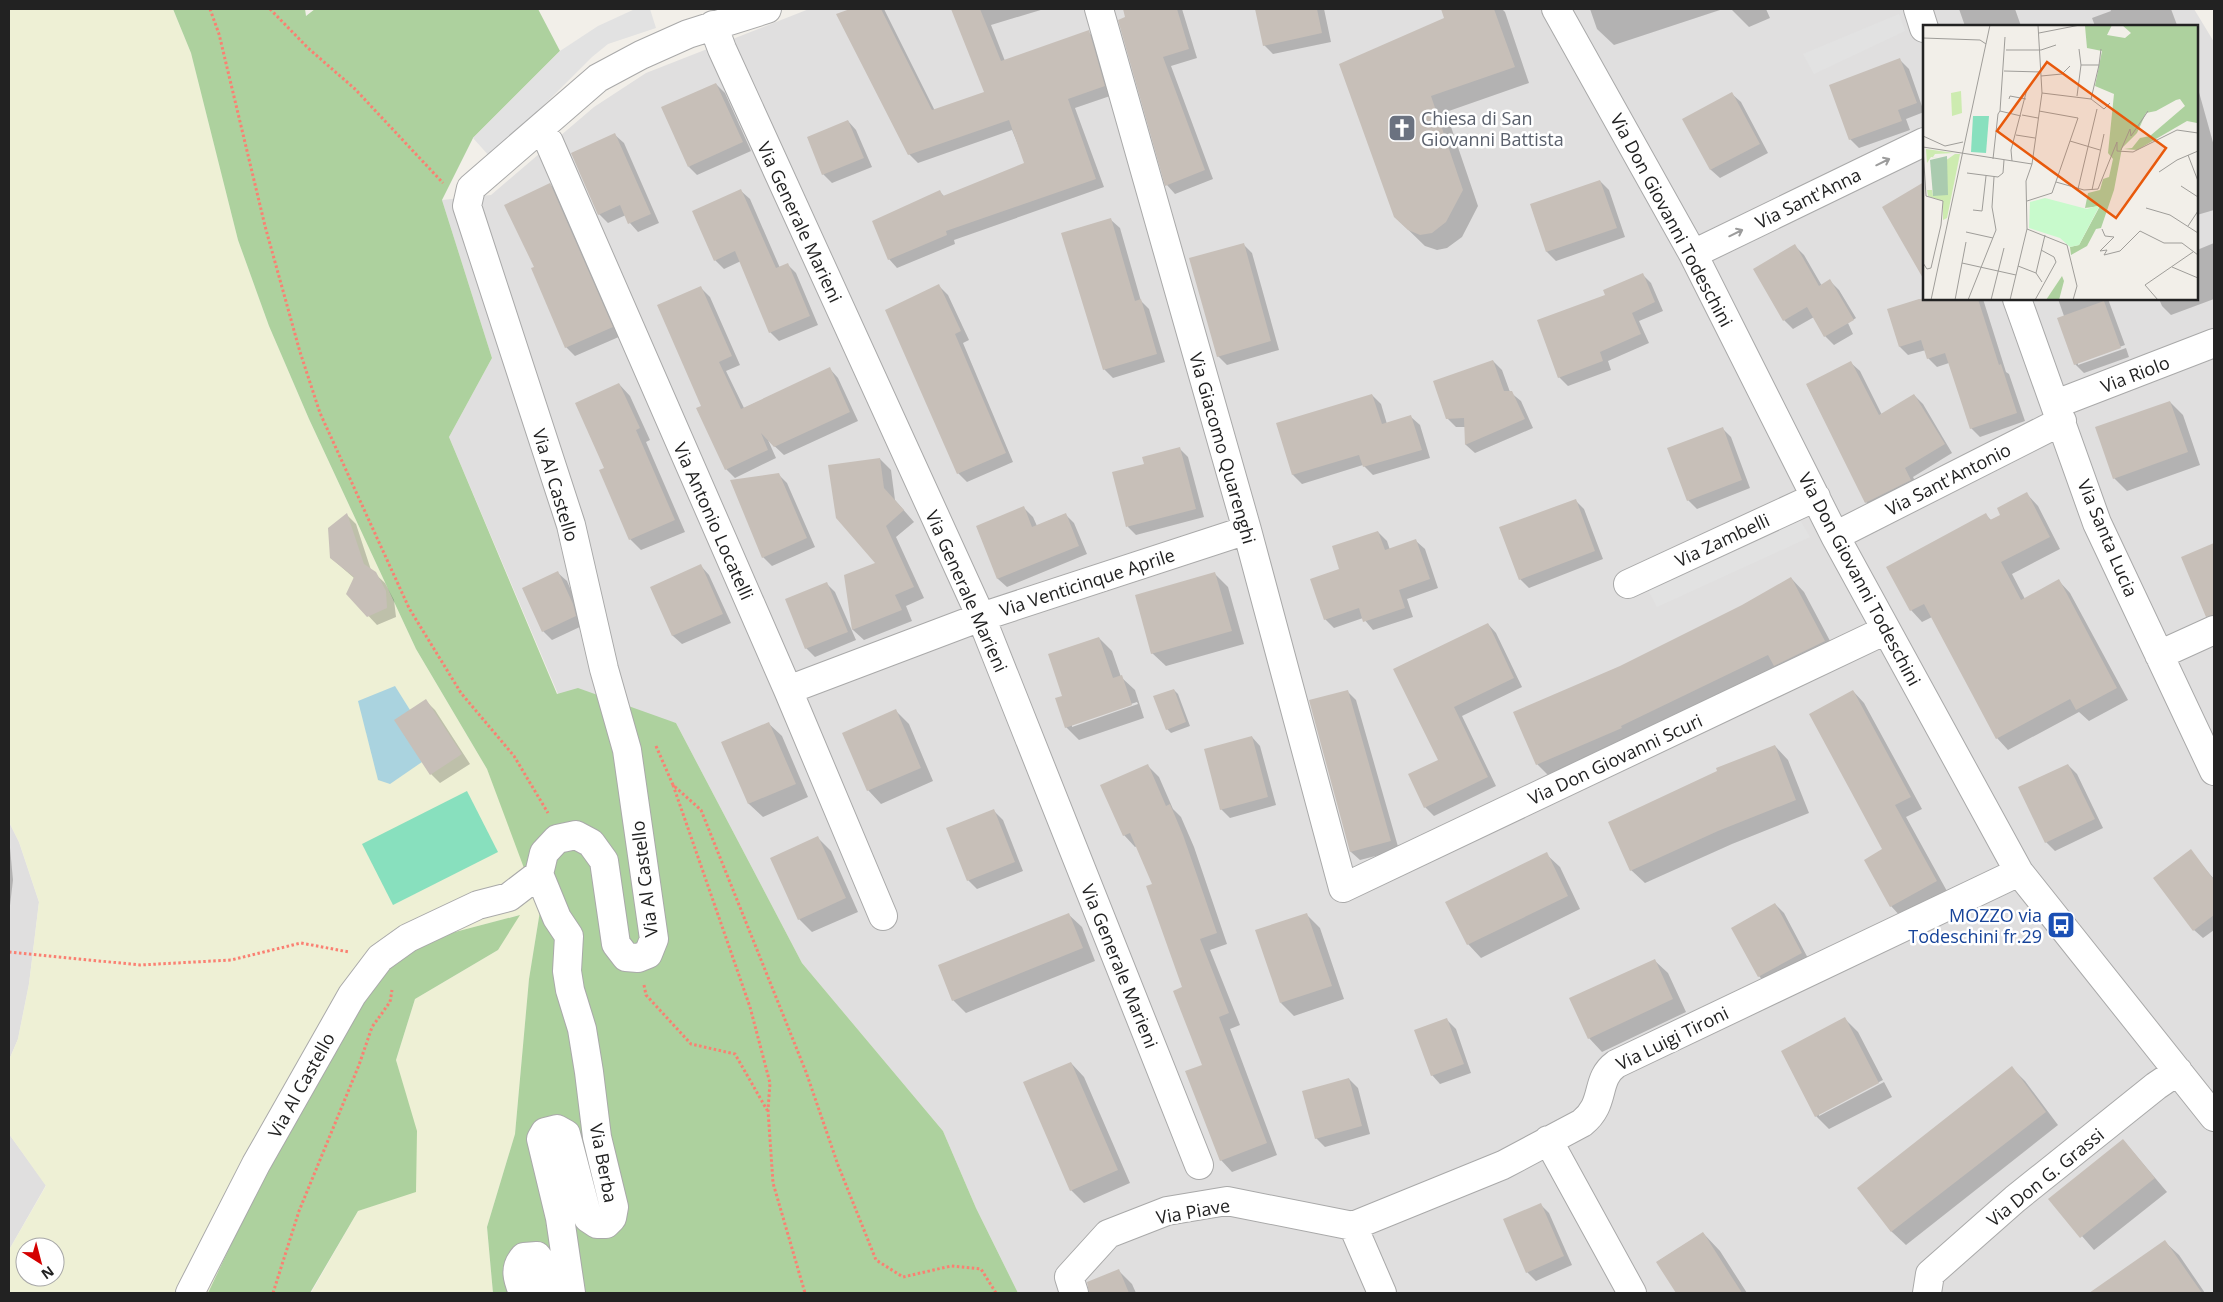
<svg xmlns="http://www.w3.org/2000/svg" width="2223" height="1302" font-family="'Open Sans',sans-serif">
<rect width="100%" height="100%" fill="#f2efe9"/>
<path fill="#e0dfdf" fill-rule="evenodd" d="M809,9H2194L2214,42V1293H1018L976,1208L943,1131L802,963L676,723L558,694L449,437L492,358L442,200L491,195L594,107L646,73ZM1924,26H2197V299H1924Z
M9,822L19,842L39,902L29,984L18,1039L9,1060Z
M9,1134L46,1185L9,1250Z"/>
<path fill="#eef0d5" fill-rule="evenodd" d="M9,9H173L191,53L238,240L269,326L309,419L416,649L487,769L526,870L540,911L529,979L515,1134L487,1227L493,1293H311L358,1211L416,1191V1131L396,1060L415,999L498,950L519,915L436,937L282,1137L208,1293H9V1250L46,1186L9,1134V1060L18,1039L29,984L39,902L19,842L9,822ZM25,1247H55V1277H25Z"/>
<path fill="#add19e" d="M173,9H305L306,16L315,9H538L560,51L473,138L442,200L492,358L449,437L557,694L578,688L676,723L802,963L943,1131L976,1208L1018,1293H493L487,1227L515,1134L529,979L540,911L487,769L416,649L309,419L269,326L238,240L191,53Z
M520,915L498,950L415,999L396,1060L417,1131L416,1192L358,1211L310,1293H208L282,1137L362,976L436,937Z"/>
<path fill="#88e0be" d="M467,791L498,852L393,905L362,844Z"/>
<path fill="#e2e2e2" d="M635,9H650L656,28L608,44L592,57L491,158L473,138L560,51L598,26Z
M1899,14L1905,31L1814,74L1803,54Z
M1800,520L1810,537L1657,607L1647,588Z"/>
<path fill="#aad3df" d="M395,686L410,710L422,762L390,784L378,780L358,701Z"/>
<path fill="#0003" fill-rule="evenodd" d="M854,9H884L935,111L986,93L953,9H1044L991,25L1005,61L1088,32L1097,40L1113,95L1075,108L1104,187L954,240L955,244L897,268L889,259L940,192L945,197L1026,164L1012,130L918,163L909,154L838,15Z
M1124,9H1182L1197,58L1171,66L1213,179L1175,194L1167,185Z
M1256,9H1324L1331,42L1273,54L1264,45Z
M1453,9H1502L1505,12L1529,83L1446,112L1478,206L1462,237L1447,248L1437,250L1425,246L1395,217L1446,18L1443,12Z
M1590,9H1723L1614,45L1597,29Z
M1731,9H1766L1770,18L1749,27Z
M1959,9H2015L2021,26H1965Z
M2110,9H2171L2177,25L2095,26L2092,18L2111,11Z
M1900,60L1909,69L1924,112L1906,119L1910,130L1859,148L1850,139Z
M716,84L725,93L751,151L697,175L689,167Z
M2197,85L2214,146V210L2197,215Z
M1732,94L1741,102L1768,153L1720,178L1711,170L1684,119Z
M848,121L856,130L872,167L832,183L823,174Z
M615,135L624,143L659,223L638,232L630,223L626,215L608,223L599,214Z
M1600,181L1609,190L1625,237L1556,261L1547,252L1531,205Z
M550,184L558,193L621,336L575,356L566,347Z
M1924,184V273L1919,268L1884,208Z
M741,191L750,199L780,268L788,265L796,273L818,325L779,341L770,332L741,261L724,269L715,260Z
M1111,220L1120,228L1141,301L1149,309L1165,362L1113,378L1104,369Z
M2214,243V299L2171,315L2162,306L2159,299H2197V250Z
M1243,244L1252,253L1279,350L1227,365L1218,356Z
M1795,246L1804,255L1822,286L1830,281L1839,290L1856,318L1848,323L1853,334L1834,345L1825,336L1814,317L1793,329L1784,320Z
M1642,274L1651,283L1663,311L1639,321L1649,343L1608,361L1611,370L1568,386L1559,377L1606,296Z
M939,286L948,295L969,340L963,343L1013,462L967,482L958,473Z
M701,288L710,297L740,365L726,371L744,408L830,369L838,378L858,421L784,455L768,440L776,458L735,478L726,469L703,407Z
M1924,298L1983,299L2006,372L2009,374L2025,421L1980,437L1971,428L1949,363L1937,367L1928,358L1926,350L1908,355L1900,347L1888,310Z
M2058,299H2108L2125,345L2078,362V365L2126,348L2129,357L2084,373L2075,364L2064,316Z
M1493,361L1502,370L1510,392L1521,401L1533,428L1475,453L1466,445V427H1456L1447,418Z
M1851,363L1860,371L1882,415L1914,395L1923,404L1952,453L1913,477L1919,489L1875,511L1866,502L1807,385Z
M619,384L630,396L650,440L646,442L685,532L641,550L630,539L606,469Z
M1372,395L1381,404L1387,424L1411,417L1420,425L1430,458L1373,475L1363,465L1302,484L1293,475L1277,424Z
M2170,402L2183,415L2200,465L2127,491L2114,478Z
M1722,428L1731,437L1750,488L1697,509L1688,500Z
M1179,448L1188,457L1204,517L1136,535L1128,527L1146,464Z
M880,459L891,470L895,500L914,522L896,537L924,598L906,606L912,621L864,640L853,630L845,576L877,563Z
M778,474L787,483L815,547L772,566L763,557Z
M2027,494L2038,506L2060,549L2012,574L2025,599L2059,581L2070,593L2128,700L2089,721L2079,712L2008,750L1997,738L1932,617L1922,622L1911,610L1986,515L1992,521L2002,516Z
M1575,500L1584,509L1603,559L1529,588L1520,579Z
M1024,508L1033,517L1037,526L1065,514L1074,523L1087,554L1007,587L998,579L977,527Z
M347,515L356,524L371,570L385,583L394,600L396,617L377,625L348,594L354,578L331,558Z
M1378,532L1387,541L1390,550L1416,541L1425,549L1438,588L1407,599L1413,617L1373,630L1363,618L1334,628L1325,619L1341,570Z
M2214,544V608L2209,610L2182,558Z
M701,566L709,575L731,623L682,644L673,636L652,588Z
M558,573L567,581L581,614L584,625L552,640L543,631Z
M1215,574L1228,587L1244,644L1166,666L1152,653Z
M1791,578L1804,592L1837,654L1550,777L1537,764L1621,667L1743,606Z
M827,584L835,592L856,640L815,657L806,648Z
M1488,624L1496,633L1522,687L1462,716L1496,786L1434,816L1425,807L1440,761L1395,669Z
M1099,638L1112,651L1121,677L1135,690L1144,718L1079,740L1066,727L1063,696ZM1137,702L1138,704L1072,727V724Z
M1174,690L1178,694L1190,726L1171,733L1167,729Z
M1347,691L1356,700L1399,850L1360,860L1351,852Z
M1853,691L1864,703L1922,809L1906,817L1948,893L1902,918L1891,906L1884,850Z
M426,701L435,710L470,764L440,783L431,774L396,720Z
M896,711L909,724L933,781L881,804L868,790Z
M768,723L782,736L808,797L763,817L749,804L723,743Z
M1252,737L1260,746L1276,805L1230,818L1221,809Z
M1775,746L1788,760L1809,813L1732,844L1645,883L1631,870Z
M2068,765L2077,774L2103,828L2055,851L2046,842Z
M1148,766L1159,777L1173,809L1181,817L1194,847L1227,944L1210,950L1240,1025L1230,1029L1277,1155L1232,1172L1221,1160L1204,1066L1154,884L1137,846L1135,847L1124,835Z
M994,811L1003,820L1023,871L977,889L968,880Z
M9,837L13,880L9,914Z
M818,838L831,851L858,912L812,932L799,919Z
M2190,851L2214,879V930L2203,938L2194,930Z
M1546,854L1560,867L1580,909L1481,958L1468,944Z
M1775,904L1784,913L1810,962L1767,985L1759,976Z
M1068,914L1082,927L1095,961L966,1013L953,1000Z
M1307,915L1320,928L1344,999L1294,1016L1281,1003Z
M1654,960L1668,973L1686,1012L1602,1052L1589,1038Z
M1845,1019L1858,1032L1883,1080L1819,1113V1116L1884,1082L1892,1097L1829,1129L1816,1116Z
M1447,1020L1456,1029L1471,1073L1440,1084L1432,1075Z
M1071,1063L1084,1077L1130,1183L1084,1203L1071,1190Z
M2012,1068L2025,1081L2058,1125L1906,1245L1892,1232L1859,1189Z
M1349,1079L1358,1088L1370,1134L1325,1147L1316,1138Z
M2123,1140L2167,1192L2094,1250L2050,1199Z
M1540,1204L1549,1213L1572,1265L1536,1281L1527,1272Z
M1703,1233L1720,1251L1747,1293H1677L1657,1262Z
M2165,1242L2179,1255L2205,1293H2118L2109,1281Z
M1119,1271L1132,1284L1136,1293H1090L1088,1283Z"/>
<path fill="#c7bfb8" d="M850,9H881L932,110L984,92L951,9H980L1001,61L1089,30L1105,86L1068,99L1096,179L946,231L947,235L888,260L872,221L940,190L943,196L1024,163L1009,120L908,155L836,14Z
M1123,9H1177L1189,49L1163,57L1205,170L1165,186L1118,20L1125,17Z
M1255,9H1317L1322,33L1263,46Z
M1441,9H1494L1515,67L1431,96L1463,190L1446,222L1432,233L1420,235L1408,230L1394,217L1339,64L1444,18Z
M1900,58L1917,103L1898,110L1902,121L1849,140L1829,85Z
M716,83L743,142L688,167L661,107Z
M1732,92L1760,144L1710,170L1682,119Z
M848,120L864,158L822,175L807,137Z
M615,133L651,214L628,224L620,205L598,215L571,153Z
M1600,180L1617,228L1546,252L1530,204Z
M1924,182V280L1882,207Z
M550,183L613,327L565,348L531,268L534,267L504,205Z
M741,189L776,268L788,263L810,316L769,333L735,251L714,261L692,211Z
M1111,218L1135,301L1141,299L1157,354L1103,370L1061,233Z
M1244,243L1271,341L1217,357L1189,258Z
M1795,244L1819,286L1830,279L1854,320L1824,337L1807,307L1783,321L1753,269Z
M1643,273L1655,302L1632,313L1641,334L1600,352L1603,361L1558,378L1537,320L1605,295L1603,290Z
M939,284L961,331L955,334L1006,453L957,474L885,310Z
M701,286L732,356L719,362L741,409L830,367L850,412L774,447L761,433L768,450L725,470L696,408L701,406L657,305Z
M1919,299H1978L1999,365L2001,364L2017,413L1970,429L1945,353L1927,359L1921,340L1899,347L1887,309Z
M2104,301L2121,348L2074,365L2057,318Z
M1493,360L1504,391H1512L1525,419L1465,445L1464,418L1446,419L1433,381Z
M1851,361L1879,415L1914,394L1945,444L1905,468L1911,480L1865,503L1806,384Z
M619,383L640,428L636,430L675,520L629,540L599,470L604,468L575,403Z
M1372,394L1382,424L1411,415L1422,450L1363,467L1359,455L1292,475L1276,423Z
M2170,401L2188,452L2113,479L2095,427Z
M1723,427L1742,480L1687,501L1667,448Z
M1180,447L1196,509L1126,527L1112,472L1144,464L1142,457Z
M880,458L884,488L904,510L886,526L914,587L895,595L902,610L852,630L844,575L875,563L836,518L828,465Z
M779,473L807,538L762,558L730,480Z
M2027,492L2050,537L2001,562L2021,600L2059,579L2117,688L2076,710L2070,699L1996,739L1924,604L1910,611L1886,567L1986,513L1990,520L2000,515L1997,508Z
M1576,499L1595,551L1519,580L1499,527Z
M1024,506L1032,527L1066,513L1079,546L997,579L976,526Z
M347,513L364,564L376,572L386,591L387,608L367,617L346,594L354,577L330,558L328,528Z
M1378,531L1385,550L1416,539L1430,579L1399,590L1405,608L1363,622L1359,608L1324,620L1310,579L1339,569L1332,546Z
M2214,543V615L2206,617L2181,557Z
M701,564L723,614L672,636L650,587Z
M558,571L573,604L576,616L542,632L522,588Z
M1215,572L1232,631L1151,654L1135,595Z
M1791,577L1825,641L1774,666L1768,655L1621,726L1622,728L1536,765L1513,712L1620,666L1742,605Z
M827,582L848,632L805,649L785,599Z
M1488,623L1514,678L1454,707L1488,777L1424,808L1408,774L1438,760L1393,669Z
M1099,637L1113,678L1122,675L1132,705L1065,728L1055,698L1062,696L1048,654Z
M1174,689L1186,722L1166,730L1153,696Z
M1348,690L1391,841L1350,852L1309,700Z
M1853,690L1911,797L1895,805L1937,881L1890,907L1864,860L1882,849L1809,714Z
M426,699L462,754L430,775L394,720Z
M896,709L921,768L867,791L842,733Z
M769,722L796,784L748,804L721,742Z
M1252,736L1268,797L1220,810L1204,749Z
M1775,745L1796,800L1718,831L1630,871L1608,822L1717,771L1716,768Z
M1148,764L1166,806L1170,804L1183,835L1217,933L1200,939L1229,1013L1219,1017L1267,1143L1220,1161L1185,1071L1202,1065L1173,991L1182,987L1146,886L1152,884L1130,833L1123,836L1100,785Z
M2068,764L2095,819L2045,843L2018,787Z
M994,809L1015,862L967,881L946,828Z
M818,836L846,898L798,920L770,858Z
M2191,849L2214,880V915L2193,931L2153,878Z
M1547,852L1568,896L1467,945L1445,902Z
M1775,903L1802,953L1758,977L1731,928Z
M1069,913L1083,948L952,1001L938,965Z
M1307,913L1332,986L1280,1003L1255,930Z
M1655,959L1673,999L1588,1039L1569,998Z
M1845,1017L1879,1083L1815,1117L1781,1051Z
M1447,1018L1464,1064L1431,1076L1414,1030Z
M1071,1062L1118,1170L1070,1191L1023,1082Z
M2012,1066L2046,1112L1891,1232L1857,1188Z
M1349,1078L1362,1126L1315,1139L1302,1091Z
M2123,1139L2155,1178L2080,1238L2048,1199Z
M1541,1203L1564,1256L1526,1273L1503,1219Z
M1703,1232L1742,1293H1676L1656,1262Z
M2165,1240L2202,1293H2089Z
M1119,1269L1129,1293H1089L1087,1282Z"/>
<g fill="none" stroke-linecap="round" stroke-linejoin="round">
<defs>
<path id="minor" d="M1099,9L1247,530L1343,888L1886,630
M1556,9L1693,254L1835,536L2019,872L2214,1117
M1918,9L1924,28
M713,25L722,49L981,617L1199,1165
M539,130L549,142L788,690L883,916
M1693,254L1924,142
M2017,299L2097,523L2214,771
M2056,404L2214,343
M1835,536L2062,421
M1628,584L1816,497
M2159,655L2214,630
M788,690L981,617L1247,530
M539,874L557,918L569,936L567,971L570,990L582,1029L589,1072L597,1137L614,1207L612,1218L606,1224H597L588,1218L566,1134L557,1129L545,1132L541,1139L560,1218L571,1293
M1548,1140L1632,1293
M1353,1226L1503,1165L1582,1123C1607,1103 1594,1080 1616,1064L2019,872
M1353,1226L1382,1293
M190,1293L256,1164L352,995L380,958L408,938L478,905L509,897L539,874L544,853L557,839L576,835L591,843L604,861L616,944L626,957L638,958L648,954L654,939L627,750L604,669L571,525L467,206L471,188L598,78L641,55L688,34L767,9
M523,1293C518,1280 513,1269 524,1257L537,1256L545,1267L546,1293
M1074,1293L1069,1277L1108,1234L1167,1211L1227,1201L1353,1226
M1927,1293L1930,1274L2015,1199L2156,1086L2178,1071"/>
</defs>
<use href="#minor" stroke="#a9a9a9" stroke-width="30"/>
<path stroke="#fa8072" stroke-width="3" stroke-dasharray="2.5 2.5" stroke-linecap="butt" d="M210,9L219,34L265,226L300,352L320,413L409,608L461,693L514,756L548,813
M270,9L308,48L355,89L443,183
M656,746L673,785L701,810L806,1072L838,1165L876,1260L903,1277L951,1266L981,1269L996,1293
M673,785L750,1007L770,1083L768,1110L773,1183L805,1293
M9,952L140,965L231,960L301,943L349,952
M644,985L646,995L691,1044L735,1054L767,1110
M273,1293L299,1211L359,1065L372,1027L390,1002L392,990"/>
<use href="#minor" stroke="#fff" stroke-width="28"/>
</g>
<defs><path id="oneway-shaft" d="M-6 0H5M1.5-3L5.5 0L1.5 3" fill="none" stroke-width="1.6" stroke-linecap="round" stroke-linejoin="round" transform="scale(1.25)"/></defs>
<g stroke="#9c9c9c">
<use href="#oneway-shaft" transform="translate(1883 162) rotate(-26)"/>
<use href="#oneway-shaft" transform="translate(1736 233) rotate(-26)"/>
</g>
<defs>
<symbol id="church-square" viewBox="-11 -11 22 22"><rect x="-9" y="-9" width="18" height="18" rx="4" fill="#6b7280" stroke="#fff"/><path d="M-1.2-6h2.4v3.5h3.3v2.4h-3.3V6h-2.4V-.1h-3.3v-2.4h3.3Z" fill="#fff"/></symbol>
<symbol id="bus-square" viewBox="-11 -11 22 22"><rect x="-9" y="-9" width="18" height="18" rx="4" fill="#1a4fb4" stroke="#fff"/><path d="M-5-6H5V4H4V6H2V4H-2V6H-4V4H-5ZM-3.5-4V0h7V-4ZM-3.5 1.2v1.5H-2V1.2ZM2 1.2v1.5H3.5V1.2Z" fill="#fff"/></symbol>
</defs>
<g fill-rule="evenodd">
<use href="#church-square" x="1386" y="112" width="32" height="32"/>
<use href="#bus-square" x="2045" y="909" width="32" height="32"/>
</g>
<g text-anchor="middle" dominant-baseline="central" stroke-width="5" stroke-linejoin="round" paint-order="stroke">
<g font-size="18" fill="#5b616d" stroke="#fff" text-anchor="start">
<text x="1421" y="118">Chiesa di San<tspan x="1421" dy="21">Giovanni Battista</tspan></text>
</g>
<g font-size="18" fill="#222" stroke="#fff">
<text transform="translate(1808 198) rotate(-26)">Via Sant'Anna</text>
<text transform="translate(1672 220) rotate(62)">Via Don Giovanni Todeschini</text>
<text transform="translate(800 222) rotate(65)">Via Generale Marieni</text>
<text transform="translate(2135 374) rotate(-21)">Via Riolo</text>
<text transform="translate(1223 448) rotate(74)">Via Giacomo Quarenghi</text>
<text transform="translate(1948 479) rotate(-27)">Via Sant'Antonio</text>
<text transform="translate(556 485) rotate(73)">Via Al Castello</text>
<text transform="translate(714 521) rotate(66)">Via Antonio Locatelli</text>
<text transform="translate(2108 538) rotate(67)">Via Santa Lucia</text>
<text transform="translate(1722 540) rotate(-25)">Via Zambelli</text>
<text transform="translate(1860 579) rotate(62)">Via Don Giovanni Todeschini</text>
<text transform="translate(1087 582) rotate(-18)">Via Venticinque Aprile</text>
<text transform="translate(967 591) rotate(66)">Via Generale Marieni</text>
<text transform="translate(1615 759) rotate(-25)">Via Don Giovanni Scuri</text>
<text transform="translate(644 879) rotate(-97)">Via Al Castello</text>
<text transform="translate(1120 966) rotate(68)">Via Generale Marieni</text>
<text transform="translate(1672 1038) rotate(-26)">Via Luigi Tironi</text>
<text transform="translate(301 1085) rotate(-61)">Via Al Castello</text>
<text transform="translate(604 1163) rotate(79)">Via Berba</text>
<text transform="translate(2045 1177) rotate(-39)">Via Don G. Grassi</text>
<text transform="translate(1193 1211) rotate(-10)">Via Piave</text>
</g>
<g font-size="18" fill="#164399" stroke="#fff" text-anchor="end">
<text x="2042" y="915">MOZZO via<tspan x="2042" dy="21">Todeschini fr.29</tspan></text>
</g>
</g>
<g transform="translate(1923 25)">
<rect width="275" height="275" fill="#f2efe9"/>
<path d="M38,66L39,88L29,91L28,68ZM3,125V124L31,128L12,129L10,132L15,133L8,132L4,138ZM32,129H37L24,193L20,195V176L5,171L4,165H9L10,171L22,136Z" fill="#cdebb0"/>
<path d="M189,0L184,10L202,13L208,8L199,0H275V94L274,98L264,96L214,125L201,124L209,123L217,113L227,111L262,81L257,74L253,75L233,86L223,88L214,108L199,123L191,165L178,203L173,204L164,221L148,230L147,222L156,220L177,181L162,183L165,168L177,165L180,154L186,152L190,134L185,128L191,69L172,61L179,26L164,23L162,1ZM139,251L141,256L136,275H123Z" fill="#add19e"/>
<path d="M24,131L25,170L10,171L7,135Z" fill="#aacbaf"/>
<path d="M122,173L164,184L177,180L156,220L147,222L137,213L106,203L107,177Z" fill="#c8facc"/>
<path d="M50,91H66L63,128L48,127Z" fill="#88e0be"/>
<path fill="none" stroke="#9f9d99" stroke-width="1" d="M116,8L157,0M0,13L57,15L63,19M156,24L158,40M83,25H118L133,20M81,46L118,47M118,51L139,49L147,41M119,68L168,74M154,71L158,40H176L178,24M86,74L87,71L103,74M168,74L176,40M168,74L181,84L187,78M77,86L82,12M99,90L115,93M93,110L112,113M0,111L22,121L40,117M147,116L177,125M0,122L109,139M0,123L3,171L20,176L18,200L8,243L4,244L0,238M198,125L207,104L208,111L225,86M265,130L275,156M70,134L75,89L77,86L98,91M89,136L88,125L104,64M236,147L254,135L275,126M44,148L75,152L80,148L81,135M133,157L161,165L175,164L194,117V126L210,127L254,105L275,108M258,161L275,172M155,164L174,84M169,165L181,109M104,176L129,168L155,93L116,86M223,183L247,190L275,208M50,185L59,186L63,151M265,201L275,186M104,204L144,220L154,261L150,275M43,207L70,213M177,226L184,225L181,230L197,226L217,206L241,218H259L275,230M177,226L191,212L182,211L179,204M39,238L93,250M95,241L113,248L119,257M249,242L275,253M113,248L122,210M8,275L67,0M32,275L43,217M45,275L73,205L69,182L71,152M68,275L81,223M87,275L104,204L103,156L109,139L119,68L115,0M112,275L133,237L131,232L118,225M235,275L222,260L270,227"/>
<path fill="#e8590c" fill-opacity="0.15" stroke="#e8590c" stroke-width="2.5" d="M124,37L243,123L193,193L74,106Z"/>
<rect width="275" height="275" fill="none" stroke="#222" stroke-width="2.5"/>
</g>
<rect width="2223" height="1302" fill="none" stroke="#222222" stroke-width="20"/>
<g transform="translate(40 1262) rotate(144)"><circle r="24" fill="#ffffff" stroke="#a7a7a7"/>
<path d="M0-4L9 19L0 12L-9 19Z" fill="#d40000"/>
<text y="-8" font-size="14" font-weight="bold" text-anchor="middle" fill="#222222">N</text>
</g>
</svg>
